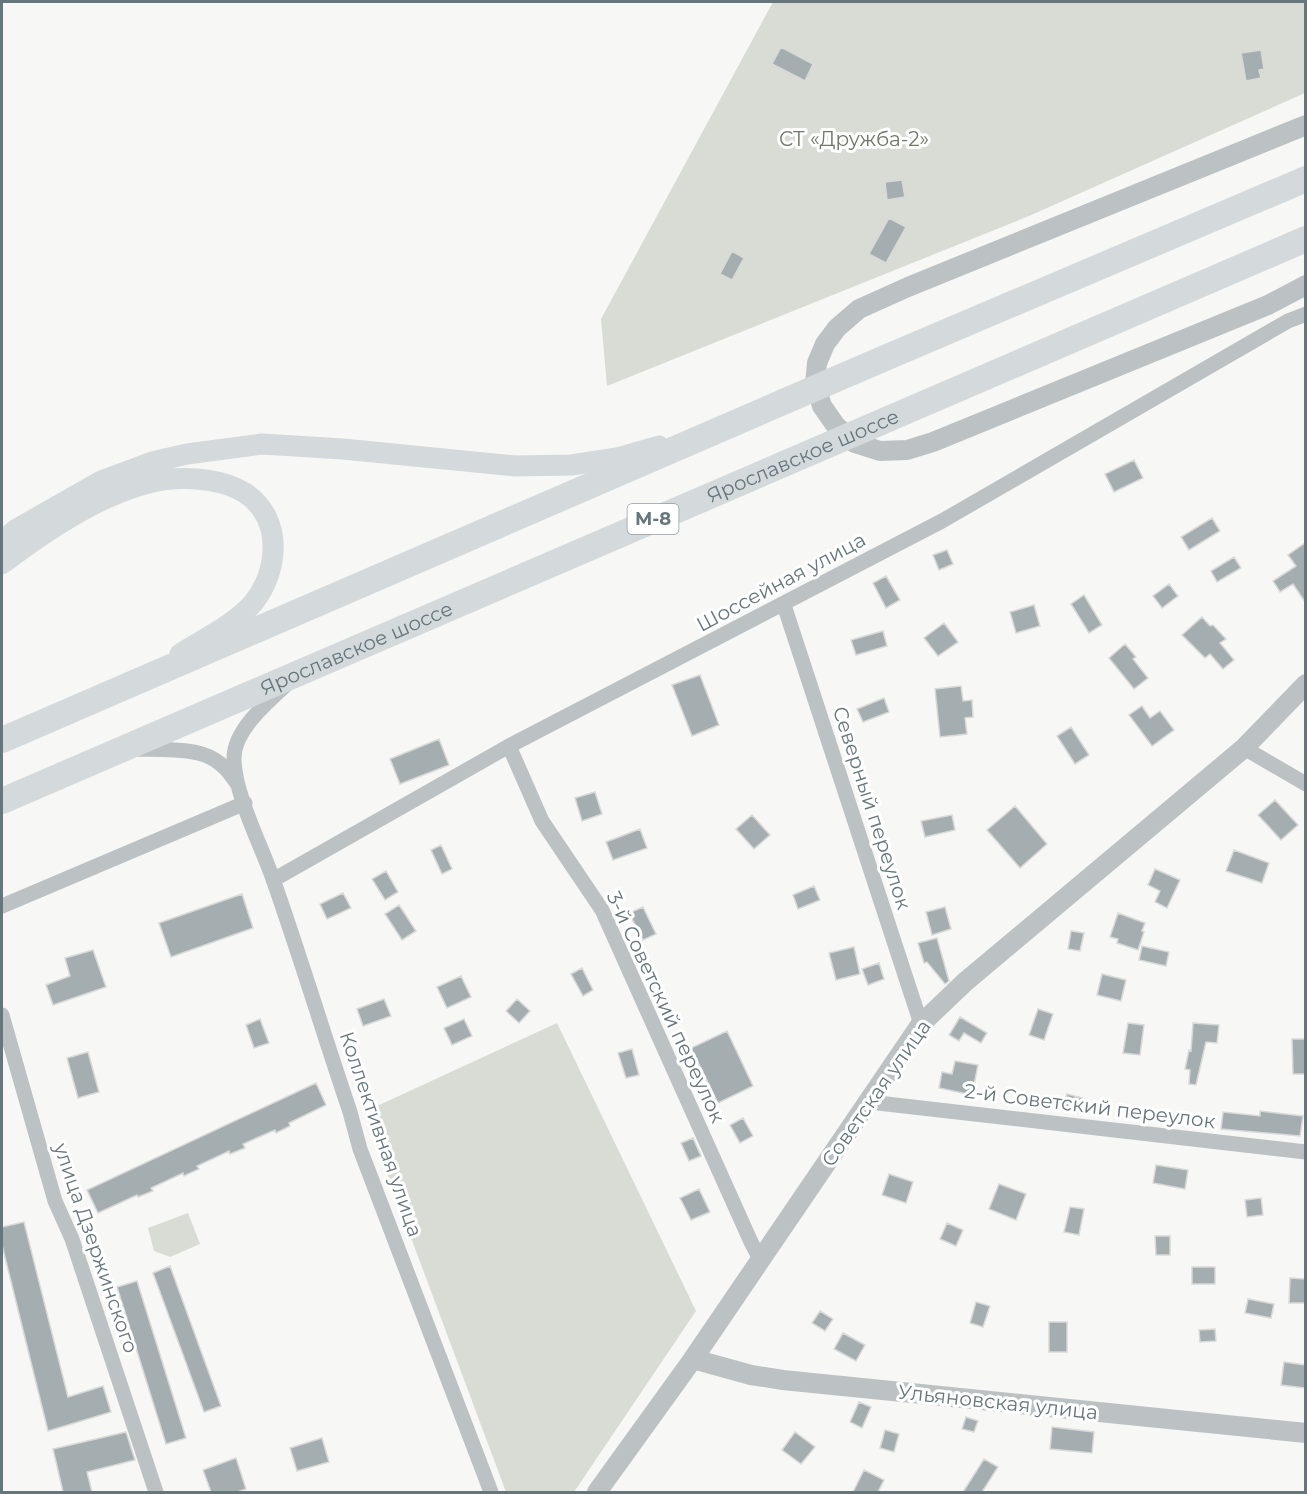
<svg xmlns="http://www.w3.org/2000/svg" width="1307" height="1494" font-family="Montserrat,sans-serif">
<rect width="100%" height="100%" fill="#f7f7f5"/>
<path fill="#d8dcd4" d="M773,2H1305V93L1029,216L607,386L601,319Z
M557,1023L696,1311L574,1492H506L364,1112Z
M188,1213L200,1244L170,1257L154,1251L148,1228Z"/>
<path fill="#a4aeb1" stroke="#d9d9d7" stroke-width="1.5" d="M781,47L813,64L805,81L772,64Z
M1261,50L1264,69L1259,70L1261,78L1246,81L1241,53Z
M902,180L905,197L887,200L885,182Z
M889,218L906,227L886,263L869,254Z
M732,251L744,258L732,280L720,274Z
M1134,460L1143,478L1114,492L1105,474Z
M1212,518L1220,531L1189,550L1181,537Z
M1305,543V602L1293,584L1280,592L1273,581L1296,566L1288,555Z
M947,550L953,564L939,570L933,555Z
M1234,557L1241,568L1217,582L1211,571Z
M886,576L900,600L886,608L873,583Z
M1169,584L1178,596L1162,608L1153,596Z
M1084,595L1102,625L1089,633L1071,604Z
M1034,605L1040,626L1016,633L1010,612Z
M1202,617L1210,626L1213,625L1226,639L1220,643L1234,660L1223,669L1210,654L1205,658L1182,635Z
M944,623L958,642L938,656L924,638Z
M883,631L887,646L856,655L851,640Z
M1125,644L1136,657L1133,659L1148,678L1134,689L1109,658Z
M700,675L719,725L692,736L672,685Z
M961,686L963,701L972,700L973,717L965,718L967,734L940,737L935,689Z
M884,698L889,712L863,722L857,709Z
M1142,706L1150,718L1160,711L1174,730L1152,746L1129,715Z
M1071,727L1089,755L1075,764L1057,736Z
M439,739L449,765L400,784L390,759Z
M595,792L602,814L582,821L575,798Z
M1275,800L1298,825L1281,840L1258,815Z
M1015,806L1047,844L1020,868L987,830Z
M752,815L770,835L754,849L736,829Z
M952,815L955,830L925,837L921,821Z
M640,829L647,848L613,860L606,842Z
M441,845L452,869L442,874L431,850Z
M1234,850L1269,863L1262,883L1226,871Z
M1155,869L1180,880L1167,908L1155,902L1160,891L1148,885Z
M386,871L398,892L385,900L372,879Z
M814,886L820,900L798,909L793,895Z
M343,893L351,908L327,919L320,904Z
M242,894L253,928L171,957L159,923Z
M399,905L416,931L402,940L385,914Z
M643,907L656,934L643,940L629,913Z
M945,907L951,929L932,935L926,912Z
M1118,913L1145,923L1142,931L1144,932L1138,950L1117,943L1118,939L1110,937Z
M1071,931L1084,933L1080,951L1068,949Z
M937,938L949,981L945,984L927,962L924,963L918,943Z
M1142,946L1169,952L1166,966L1139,960Z
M854,947L860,974L836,980L829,953Z
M93,950L106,987L53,1005L46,985L70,976L65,958Z
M879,963L884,979L868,985L862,969Z
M582,968L593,990L583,996L571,974Z
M1102,974L1126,980L1121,1001L1097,995Z
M461,976L471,997L447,1008L437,987Z
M384,999L391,1016L363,1026L357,1009Z
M517,999L530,1011L519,1023L506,1011Z
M1038,1009L1053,1014L1044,1040L1029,1035Z
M960,1017L987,1033L981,1043L964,1033L959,1041L949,1035Z
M260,1019L269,1043L254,1048L246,1025Z
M464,1019L472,1036L452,1045L444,1028Z
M1128,1023L1144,1025L1140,1055L1123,1053Z
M1193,1023L1219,1025L1217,1043L1206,1042L1196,1085L1189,1084L1190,1070L1185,1069L1189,1050L1191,1051Z
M727,1031L753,1086L718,1103L691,1048Z
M1292,1039H1305V1074H1293Z
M632,1049L639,1075L626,1078L618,1053Z
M88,1052L99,1092L78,1098L67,1058Z
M955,1061L978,1065L972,1095L939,1088L942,1072L952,1074Z
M316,1083L326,1105L289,1123L290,1126L276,1133L275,1130L243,1144L245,1148L230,1154L229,1151L197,1166L199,1169L184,1176L183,1173L151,1188L153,1191L138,1197L137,1195L98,1213L87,1190Z
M1067,1094L1082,1098L1078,1113L1063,1110Z
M1260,1111L1303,1116L1300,1136L1221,1129L1223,1112L1260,1116Z
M743,1118L753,1136L740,1143L730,1125Z
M693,1138L701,1156L689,1161L681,1143Z
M1156,1165L1188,1170L1185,1189L1153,1183Z
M889,1174L913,1182L906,1203L882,1195Z
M999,1184L1026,1194L1016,1220L989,1209Z
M699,1189L710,1212L691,1220L680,1198Z
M1261,1198L1263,1215L1247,1217L1245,1200Z
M1070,1207L1084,1209L1079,1235L1064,1232Z
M24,1222L68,1397L103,1386L111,1412L48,1431L2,1245V1227Z
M947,1223L963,1230L956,1246L940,1239Z
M1155,1236H1170V1255H1156Z
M170,1266L221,1406L204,1412L153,1273Z
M1192,1267H1215V1284H1192Z
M1290,1278L1305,1279V1303H1289Z
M137,1281L186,1438L166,1444L117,1287Z
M1248,1299L1274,1304L1271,1318L1245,1313Z
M976,1302L990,1306L983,1327L970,1323Z
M820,1311L833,1319L825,1331L812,1323Z
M1049,1322H1067V1352H1049Z
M1215,1329L1216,1341L1200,1342L1199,1330Z
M843,1333L865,1345L856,1361L834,1349Z
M1284,1362L1305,1365V1388L1281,1385Z
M859,1402L871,1407L862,1428L850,1422Z
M966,1417L978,1421L974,1432L962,1429Z
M1052,1427L1094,1432L1092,1453L1050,1449Z
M885,1430L899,1434L894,1452L880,1448Z
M126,1432L135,1460L87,1472L92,1492H63L53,1449Z
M795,1432L815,1447L801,1464L782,1450Z
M322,1438L329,1462L297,1471L290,1448Z
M236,1458L246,1489L237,1492H211L203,1470Z
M984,1459L998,1467L982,1492H963Z
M864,1470L884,1480L878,1492H853Z"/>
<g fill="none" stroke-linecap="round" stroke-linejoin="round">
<path stroke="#bcc2c4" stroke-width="15" d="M784,605L921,1024
M286,685C267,703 234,730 234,758C234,793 261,845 273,879C300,956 324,1035 350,1112L360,1149L491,1492
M509,746L542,821L602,910L751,1242L760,1259
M1244,748L1306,784
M134,749C156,750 196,747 215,760C225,766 231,775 238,785
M273,880L509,746L942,521L1288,321L1306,314
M2,906L245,803
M2,1015L55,1201L72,1239L156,1492
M869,1102L1306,1152"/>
<path stroke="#bcc2c4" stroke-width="20" d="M1306,125L908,287L859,309L837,328L825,344L817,363L815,384L822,406L836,426L855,443L880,451L907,450L933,442L1268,305L1306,285
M693,1359L751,1375L783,1380L1306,1433
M597,1492L693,1359L921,1024L965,982L1244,748L1306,684"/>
<path stroke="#d4d9db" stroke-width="21" d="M2,542L15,530L101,481L152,462L187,454L262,444L343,449L515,466L571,465L617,458L659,446
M2,564C48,529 111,486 170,479C194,477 225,480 245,493C283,518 279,570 254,602C237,623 202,640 180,654"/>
<g stroke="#d4d9db" stroke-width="26">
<path d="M2,740L878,361L1306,179"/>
<path id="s1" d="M2,801L1306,239"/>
</g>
</g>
<g text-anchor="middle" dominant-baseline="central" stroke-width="6" stroke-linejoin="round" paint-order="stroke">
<rect fill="#fff" stroke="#939fa4" stroke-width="1.5" x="627.5" y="504" width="51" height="30" rx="4.5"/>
<g font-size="18" font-weight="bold" fill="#65767d">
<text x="653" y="519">М-8</text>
</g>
<g font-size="20" fill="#6e7a67" stroke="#fff">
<text x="854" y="139">СТ «Дружба-2»</text>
</g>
<g font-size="20" fill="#65767d" stroke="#fff">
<text stroke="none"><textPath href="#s1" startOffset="872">Ярославское шоссе</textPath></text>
<text transform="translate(781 582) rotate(-28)">Шоссейная улица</text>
<text stroke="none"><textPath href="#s1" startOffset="386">Ярославское шоссе</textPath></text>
<text transform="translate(872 808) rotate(72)">Северный переулок</text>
<text transform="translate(666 1007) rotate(65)">3-й Советский переулок</text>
<text transform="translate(876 1093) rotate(-55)">Советская улица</text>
<text transform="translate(1090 1106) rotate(7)">2-й Советский переулок</text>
<text transform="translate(381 1134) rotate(71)">Коллективная улица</text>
<text transform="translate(96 1248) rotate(71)">улица Дзержинского</text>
<text transform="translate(998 1402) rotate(6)">Ульяновская улица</text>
</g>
</g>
<rect width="1307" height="1494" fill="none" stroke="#65767d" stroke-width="6"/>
</svg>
